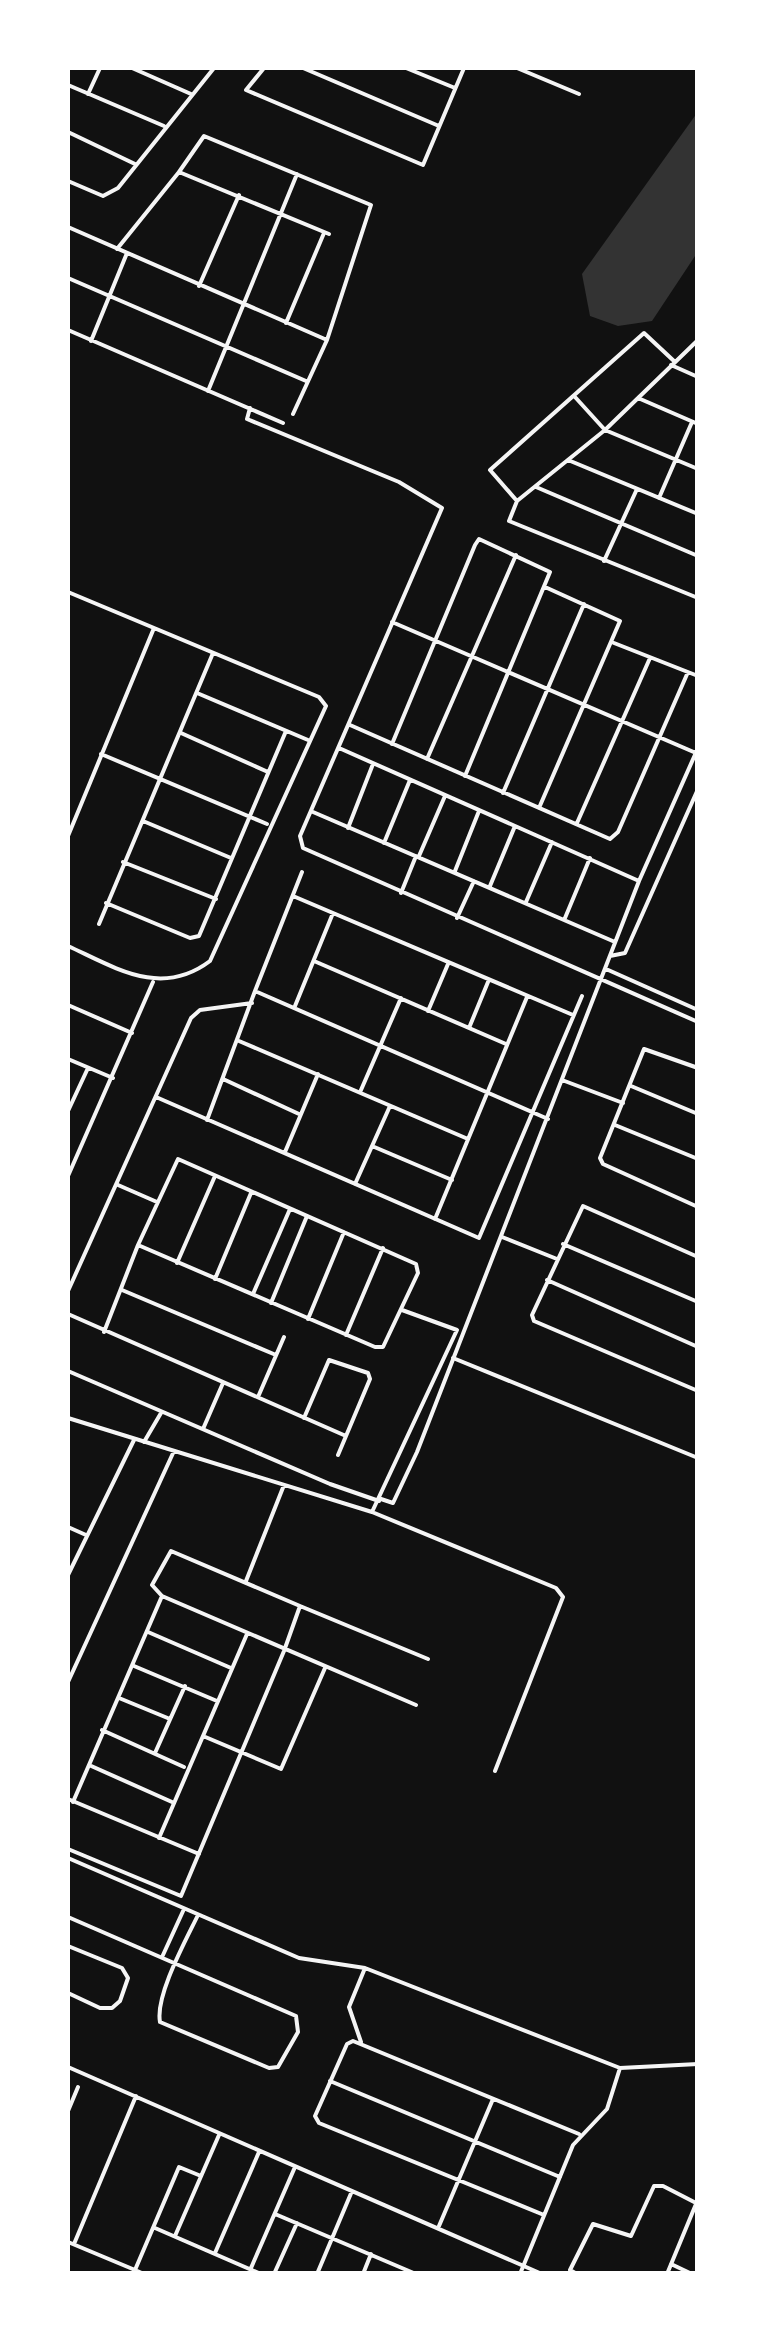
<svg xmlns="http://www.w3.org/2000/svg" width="765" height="2341" font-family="'Playfair Display',serif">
<rect width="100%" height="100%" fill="#111"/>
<path fill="#333" d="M697,113V253L652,321L618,326L590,316L582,274Z"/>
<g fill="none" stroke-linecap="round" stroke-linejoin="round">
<path stroke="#f5f5f5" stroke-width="4" d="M132,68L191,94
M264,68L246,90L423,165L464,68
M303,68L439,126
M406,68L455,88
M517,68L579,94
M68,85L164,126
M88,94L100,68
M68,132L135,164
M68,181L103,196L118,188L214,68
M68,227L327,340
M117,249L179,172
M68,278L306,381
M199,286L239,195
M286,323L324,233
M68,330L283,423
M698,340L605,430L517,501L509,521L698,598
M91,341L127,253
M671,365L698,377
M208,391L297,174
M575,397L605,430L698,469
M638,398L698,424
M250,408L247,419L399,482L442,508L300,836L303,848L698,1022
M293,414L327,340L371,205L204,136L179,172L329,234
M568,460L698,514
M536,487L698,556
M659,498L692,422
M517,501L490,470L644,333L675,362
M604,561L637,489
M68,592L319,697L326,706L210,961C161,998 116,968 68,946
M392,622L696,753
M614,643L698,676
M197,693L308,740
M350,725L610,839L618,832L688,672
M181,733L268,772
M392,744L475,545L479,539L550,572L465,776
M339,748L639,881
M101,754L267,824
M427,759L516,555
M503,793L584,604
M539,808L620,621L545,587
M313,812L615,942
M143,821L231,858
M577,823L650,658
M348,828L373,764
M68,836L154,628
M384,843L410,780
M419,856L445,796
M123,862L216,899
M455,871L479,811
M302,872L255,991L548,1119
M490,886L515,826
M401,893L416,856
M293,896L573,1015
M526,902L552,842
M106,903L190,938L199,936L286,731
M457,918L474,881
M565,918L590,858
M99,924L213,653
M610,956L625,953L698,789
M314,961L506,1044
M606,969L698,1010
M68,1005L132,1033
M295,1006L333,913
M428,1011L448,964
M469,1028L488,982
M239,1041L468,1139
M68,1059L113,1078
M698,1068L644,1049L600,1158L603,1164L698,1207
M223,1079L299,1114
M562,1080L623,1103
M631,1086L698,1114
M361,1090L401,998
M156,1097L479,1238L582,996
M68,1111L88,1068
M207,1120L255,991
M615,1125L698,1159
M372,1146L452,1180
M285,1152L318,1074
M178,1159L416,1264L418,1273L383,1347H375L138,1245Z
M68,1176L153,982
M355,1184L390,1106
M118,1185L157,1202
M435,1219L527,997
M502,1237L557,1259
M563,1244L698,1302
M698,1257L583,1206L532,1315L534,1321L698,1391
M177,1263L215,1176
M215,1279L251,1193
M547,1280L698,1347
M122,1290L276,1355
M68,1291L191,1018L200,1010L252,1003
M253,1294L290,1209
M271,1303L307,1216
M68,1314L346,1436
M308,1319L344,1232
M104,1332L138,1245
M346,1335L383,1248
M453,1358L698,1458
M68,1371L330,1484L379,1501
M258,1397L284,1337
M68,1418L372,1512L556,1588L563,1597L495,1771
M304,1418L329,1360L368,1373L370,1379L338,1455
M203,1429L223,1383
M144,1442L161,1413
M381,1499L393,1503L417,1452L639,881L698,748
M372,1512L457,1330L402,1310
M68,1527L86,1535
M68,1575L134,1440
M246,1581L284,1485
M300,1606L428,1659
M148,1632L231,1668
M134,1666L217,1701
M68,1682L174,1451
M119,1698L170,1719
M102,1730L184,1767
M203,1736L281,1769L325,1668
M155,1753L185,1686
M89,1765L172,1802
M68,1799L199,1854
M73,1802L162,1596
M159,1838L247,1634
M68,1849L181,1896L284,1651L300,1606L171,1551L152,1585L162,1596L416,1705
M68,1858L299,1958L365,1968L620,2068L607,2109L573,2145L520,2274
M68,1917L296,2016L298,2032L278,2067L269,2068L160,2022C155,1996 186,1940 198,1915
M68,1946L122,1968L128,1978L120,2001L112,2008H100L68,1993
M163,1955L184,1909
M361,2042L349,2007L365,1968
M68,2067L542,2274
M620,2068L698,2064
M330,2081L560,2177
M68,2111L78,2087
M275,2214L416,2274
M544,2215L319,2123L315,2116L347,2044L353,2041L579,2134
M439,2226L493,2099
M155,2228L261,2274
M175,2236L219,2135
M68,2242L135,2270
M74,2244L136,2096
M215,2253L259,2152
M671,2264L692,2274
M251,2268L295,2167
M144,2274L135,2270L179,2167L201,2176
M274,2274L297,2223
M317,2274L352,2191
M363,2274L371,2254
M577,2274L570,2270L593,2224L631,2236L654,2186H663L698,2204
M667,2274L696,2204"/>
</g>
<rect width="765" height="2341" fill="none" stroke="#ffffff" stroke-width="140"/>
</svg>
